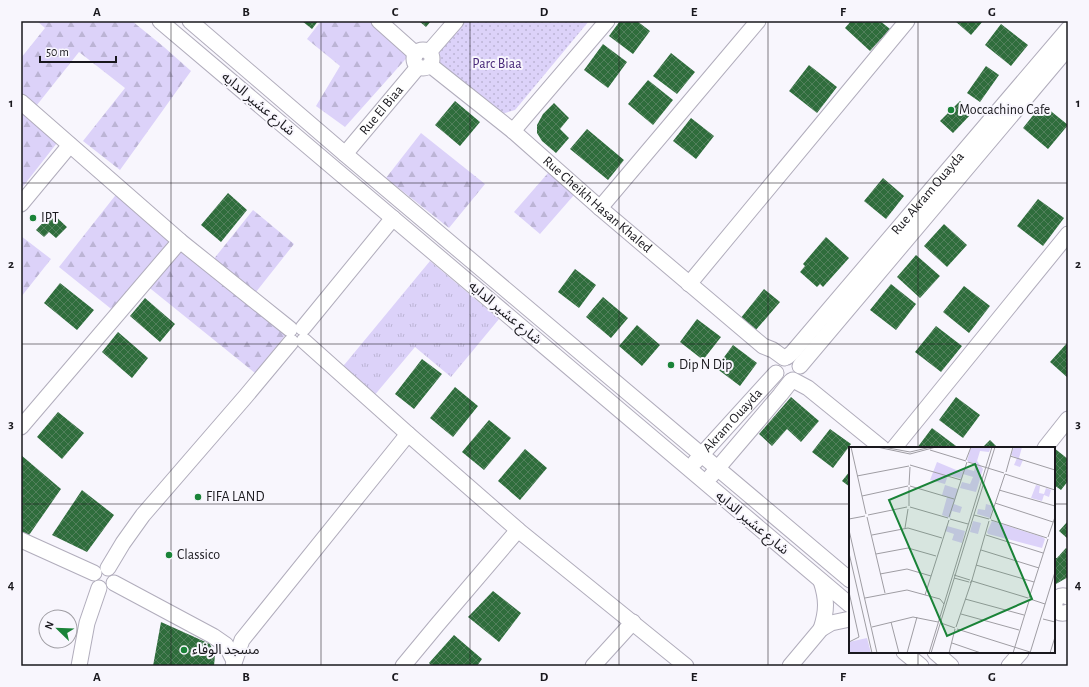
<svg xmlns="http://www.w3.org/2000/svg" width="1089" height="687" font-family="'Alegreya Sans','Noto Sans Arabic',sans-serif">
<defs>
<pattern id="grass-tufts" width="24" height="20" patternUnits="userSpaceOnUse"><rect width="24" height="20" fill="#dcd2f9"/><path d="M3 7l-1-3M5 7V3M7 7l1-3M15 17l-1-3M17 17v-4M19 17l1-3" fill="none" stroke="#bcb4d5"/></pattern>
<pattern id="forest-firs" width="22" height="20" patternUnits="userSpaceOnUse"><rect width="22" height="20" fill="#dcd2f9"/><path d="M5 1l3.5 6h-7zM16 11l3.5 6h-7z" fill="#bcb4d5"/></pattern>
<pattern id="park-dots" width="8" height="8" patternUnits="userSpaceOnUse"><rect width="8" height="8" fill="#dcd2f9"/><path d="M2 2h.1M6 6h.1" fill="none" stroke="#bcb4d5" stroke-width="1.8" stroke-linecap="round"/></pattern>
<pattern id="building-cross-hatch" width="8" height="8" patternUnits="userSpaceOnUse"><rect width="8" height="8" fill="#2f6d3c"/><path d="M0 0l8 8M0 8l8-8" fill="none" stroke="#52805c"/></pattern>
</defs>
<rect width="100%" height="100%" fill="#f8f6fd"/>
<path fill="url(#grass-tufts)" d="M430,261L499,319L451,377L415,347L373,397L340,370Z"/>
<path fill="url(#forest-firs)" d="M37,21H132L164,47L191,71L120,170L83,141L125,88L79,52L33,110L64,134L21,189V58L45,28Z
M321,21H372L411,53L345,127L316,106L340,66L307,39Z
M421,133L485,184L449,228L386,178Z
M548,173L574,195L540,234L514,212Z
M122,187L213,260L253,210L294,244L256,292L295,323L255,373L141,281L115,312L59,267Z
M21,236L51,259L21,297Z"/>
<path fill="url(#park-dots)" d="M461,21H589L515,110L495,116L438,73L436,51Z"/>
<path fill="url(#building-cross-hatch)" d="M302,21H318L312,29Z
M419,21H431L426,27Z
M620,21H637L650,31L633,54L609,36Z
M851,21H880L890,29L870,51L845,28Z
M955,21H983L971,35Z
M1001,24L1028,45L1011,66L985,45Z
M603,44L627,62L608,88L584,70Z
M671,53L695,72L677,94L653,76Z
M809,65L837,87L817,113L789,91Z
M986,66L999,75L980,102L967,93Z
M648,80L673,100L653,125L628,104Z
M455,101L480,122L460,146L435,125Z
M960,101L972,113L953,133L940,121Z
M554,103L569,118L560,129L569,138L556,153L542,141L537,133V125L543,114Z
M1042,104L1068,125L1048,149L1023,128Z
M691,118L714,136L696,159L673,141Z
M587,129L624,160L608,180L570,149Z
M883,178L904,196L886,219L864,201Z
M228,193L247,210L221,242L201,225Z
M1038,199L1064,218L1043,246L1017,226Z
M52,213L67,227L56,238L49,232L44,237L36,230Z
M944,224L967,245L947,267L924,246Z
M826,237L849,258L823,287L820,284L817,287L800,272L805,266L803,264Z
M916,255L940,276L920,298L897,277Z
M575,269L596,285L579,308L558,292Z
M60,283L94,310L77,330L44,303Z
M891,284L916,304L896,330L870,310Z
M964,286L990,306L969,333L943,312Z
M764,289L780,302L755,331L740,319Z
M603,297L628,318L611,338L586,317Z
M145,298L175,324L160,342L130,316Z
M697,319L721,337L703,360L680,342Z
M637,325L660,345L642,366L619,346Z
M936,326L962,346L941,372L915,352Z
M118,332L148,358L132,378L102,352Z
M1068,342V378L1050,362Z
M733,345L757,363L740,386L716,368Z
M422,359L442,374L414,409L395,394Z
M455,387L478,406L453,437L430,418Z
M791,397L819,421L801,442L787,429L772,446L759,434Z
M956,397L980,415L963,438L939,420Z
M58,412L84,433L62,459L37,437Z
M489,420L511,438L484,470L462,452Z
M932,428L956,446L955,448H917Z
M830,429L851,444L833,468L812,452Z
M990,440L998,448H982Z
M1054,448L1068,459V481L1061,490L1054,485Z
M525,449L547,468L520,500L498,481Z
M21,455L61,489L27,538L21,534Z
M850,471V487L842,481Z
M82,490L114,515L87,552L52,535Z
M1068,521V539L1059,531Z
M1066,548L1068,550V577L1056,584L1054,583V558H1057Z
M493,591L521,613L499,642L468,617Z
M161,622L210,644L215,655L214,666H153Z
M454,635L482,659L477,666H432L429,663Z"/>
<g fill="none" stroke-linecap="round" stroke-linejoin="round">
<defs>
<g id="minor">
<path d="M160,21L850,605"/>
<path d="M190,21L345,154L850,580"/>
<path d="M379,21L416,54"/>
<circle cx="423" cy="59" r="9"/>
<path d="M429,52L456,21"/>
<path id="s1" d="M430,65L513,131L600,208L763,346L773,350L784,358"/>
<path d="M21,102L180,241L290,329"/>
<path d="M513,131L607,21"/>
<path id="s2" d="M345,154L418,67"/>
<path d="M21,204L70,145"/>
<path d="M600,208L758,21"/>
<path d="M689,284L907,21"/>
<path d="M303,328L393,218"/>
<path d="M304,341L408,434L518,530L686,666"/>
<path id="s3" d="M787,357L792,353L1068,29"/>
<path d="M800,366L1068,48"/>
<path d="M793,380L808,388L882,448"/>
<path d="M21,427L180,241"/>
<path d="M894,448L1068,234"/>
<path d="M1045,448L1068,419"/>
<path id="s4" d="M695,462L776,373"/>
<path d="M711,476L780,395L791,381"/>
<path d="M21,540L94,573"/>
<path d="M108,568L123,543L143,515L246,396L291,342"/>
<path d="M821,581C827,599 827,611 821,629"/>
<path d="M114,583L213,636L226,645L234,661"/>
<path d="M1068,597C1051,590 1050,619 1068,612"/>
<path d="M904,652L921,666"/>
<path d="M935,652L951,666"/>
<path d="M79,666L87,623L99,588"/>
<path d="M233,666L242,640L408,434"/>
<path d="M403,666L437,625L518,530"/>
<path d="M593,666L633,622"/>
<path d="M790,666L821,629L831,623L850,619"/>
<path d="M1009,666L1021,652"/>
</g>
</defs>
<use href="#minor" stroke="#b1adbc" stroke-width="17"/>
<use href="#minor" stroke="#fff" stroke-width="15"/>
</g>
<path fill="none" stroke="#19181d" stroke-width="1" stroke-opacity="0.55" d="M171,21V666M321,21V666M470,21V666M619,21V666M768,21V666M918,21V448M21,183H1068M21,344H1068M21,504H850M1054,504H1068M918,652V666"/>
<g fill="#1a8338" stroke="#f8f6fd" stroke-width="1.5">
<circle cx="951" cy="110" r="4"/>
<circle cx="33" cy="218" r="4"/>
<circle cx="671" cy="365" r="4"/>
<circle cx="198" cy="497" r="4"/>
<circle cx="169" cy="555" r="4"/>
<circle cx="184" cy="650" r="4"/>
</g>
<g text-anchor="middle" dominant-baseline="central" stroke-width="4" stroke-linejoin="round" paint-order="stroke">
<g font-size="14" fill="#482879" stroke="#f8f6fd">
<text x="497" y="64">Parc Biaa</text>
</g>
<g font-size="14" fill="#19181d" stroke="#f8f6fd">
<text transform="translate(258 104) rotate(40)">شارع عشير الدايه</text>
<text stroke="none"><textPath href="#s2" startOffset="57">Rue El Biaa</textPath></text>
<text stroke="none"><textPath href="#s3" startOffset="216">Rue Akram Ouayda</textPath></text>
<text stroke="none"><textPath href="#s1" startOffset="218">Rue Cheikh Hasan Khaled</textPath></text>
<text transform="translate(505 313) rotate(40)">شارع عشير الدايه</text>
<text stroke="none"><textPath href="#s4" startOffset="56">Akram Ouayda</textPath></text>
<text transform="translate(752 523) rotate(40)">شارع عشير الدايه</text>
</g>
<g font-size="14" fill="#19181d" stroke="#f8f6fd" text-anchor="start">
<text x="959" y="110">Moccachino Cafe</text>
<text x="41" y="218">IPT</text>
<text x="679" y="365">Dip N Dip</text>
<text x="206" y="497">FIFA LAND</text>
<text x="177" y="555">Classico</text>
<text x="192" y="650">مسجد الوفاء</text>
</g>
</g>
<g transform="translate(849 447)">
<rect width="206" height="206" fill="#f8f6fd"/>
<path d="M165,0H173L170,11L174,13L171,20L165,18L168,11L162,8ZM98,79L116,84L113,96L103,93L105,87L96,84Z" fill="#dcd2f9"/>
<path d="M122,0H142L140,5L131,4L128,14L134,22L127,45L111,41L113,35L121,37L124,30L114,27L113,32L99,28L96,37L81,33L88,15L112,25L114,21L125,24L127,17L118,14ZM96,38L109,42L105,57L113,60L111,66L103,64L101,71L93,68L98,50L93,48ZM187,38L191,39L190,46L195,47L197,41L202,43L200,50L195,48L193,54L182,51ZM137,57L144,59L141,71L128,67L129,62L136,63ZM124,74L132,76L129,87L121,85Z" fill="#dcd2f9"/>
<path d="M143,74L193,90L196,92L193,101L139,87L138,85Z" fill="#dcd2f9"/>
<path d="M18,191L22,206H0V195Z" fill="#dcd2f9"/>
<path fill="none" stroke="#9f9da3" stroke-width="1" d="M2,0L17,67M28,0L61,7L87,0M34,0L61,5L82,0M81,3L117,14M161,9L206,23M117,13L122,0M119,15L155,26M61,18L112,33M157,25L164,0M156,27L206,43M8,29L60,19M60,38L61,20M61,39L105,52M150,43L206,59M13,49L59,39M146,56L204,75M60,59V40M61,60L99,71M19,68L58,60M125,68L140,72M18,70L36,146M100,70L118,15M0,72L16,69M101,72L119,77M141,72L156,27M142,73L198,91M56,81L59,62M0,83L28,206M23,88L59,81L93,91M137,88L194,106M199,90L206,70M132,103L190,121M0,106L23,206M27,107L59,101L87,109M127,118L185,135M31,127L58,122L82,129M105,128L121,133M105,131L120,135M123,133L140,74M123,134L179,151M0,145L10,190L0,195M76,148L100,73M16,151L58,143L91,152L95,157M180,151L199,92M116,152L175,168M181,152L196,157M112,167L170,183M194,172L206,175M42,175L50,206M92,176L106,181M23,180L64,170L89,175M107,180L123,133L121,136M108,182L181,205M103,196L132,206M58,206L68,170M80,206L143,0M82,206L146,0M100,206L106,182M164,206L180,154M181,206L206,125M201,206L206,190"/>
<path fill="#1a8338" fill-opacity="0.15" stroke="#1a8338" stroke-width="2" d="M126,17L183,152L98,189L40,53Z"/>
<rect width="206" height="206" fill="none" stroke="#19181d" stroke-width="2"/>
</g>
<rect width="1089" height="687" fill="none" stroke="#f8f6fd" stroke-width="44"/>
<g transform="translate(58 629) rotate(293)"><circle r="19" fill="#f8f6fd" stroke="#9f9da3"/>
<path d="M0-3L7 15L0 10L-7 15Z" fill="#1a8338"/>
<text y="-6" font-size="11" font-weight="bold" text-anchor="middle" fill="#19181d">N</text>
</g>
<path d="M40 56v6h76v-6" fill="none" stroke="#19181d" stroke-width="2"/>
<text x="46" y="56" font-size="12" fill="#19181d" stroke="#f8f6fd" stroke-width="3" paint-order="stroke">50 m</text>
<rect x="22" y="22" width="1045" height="643" fill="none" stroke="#19181d" stroke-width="1.5"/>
<g font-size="13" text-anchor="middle" font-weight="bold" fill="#19181d">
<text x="97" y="16">A</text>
<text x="246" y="16">B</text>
<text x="395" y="16">C</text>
<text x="544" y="16">D</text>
<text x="694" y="16">E</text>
<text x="843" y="16">F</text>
<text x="992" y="16">G</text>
<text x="11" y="107">1</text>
<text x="1078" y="107">1</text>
<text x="11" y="268">2</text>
<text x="1078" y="268">2</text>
<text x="11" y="428">3</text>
<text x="1078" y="428">3</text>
<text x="11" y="589">4</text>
<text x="1078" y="589">4</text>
<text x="97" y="681">A</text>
<text x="246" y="681">B</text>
<text x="395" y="681">C</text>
<text x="544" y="681">D</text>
<text x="694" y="681">E</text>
<text x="843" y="681">F</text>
<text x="992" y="681">G</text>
</g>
</svg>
